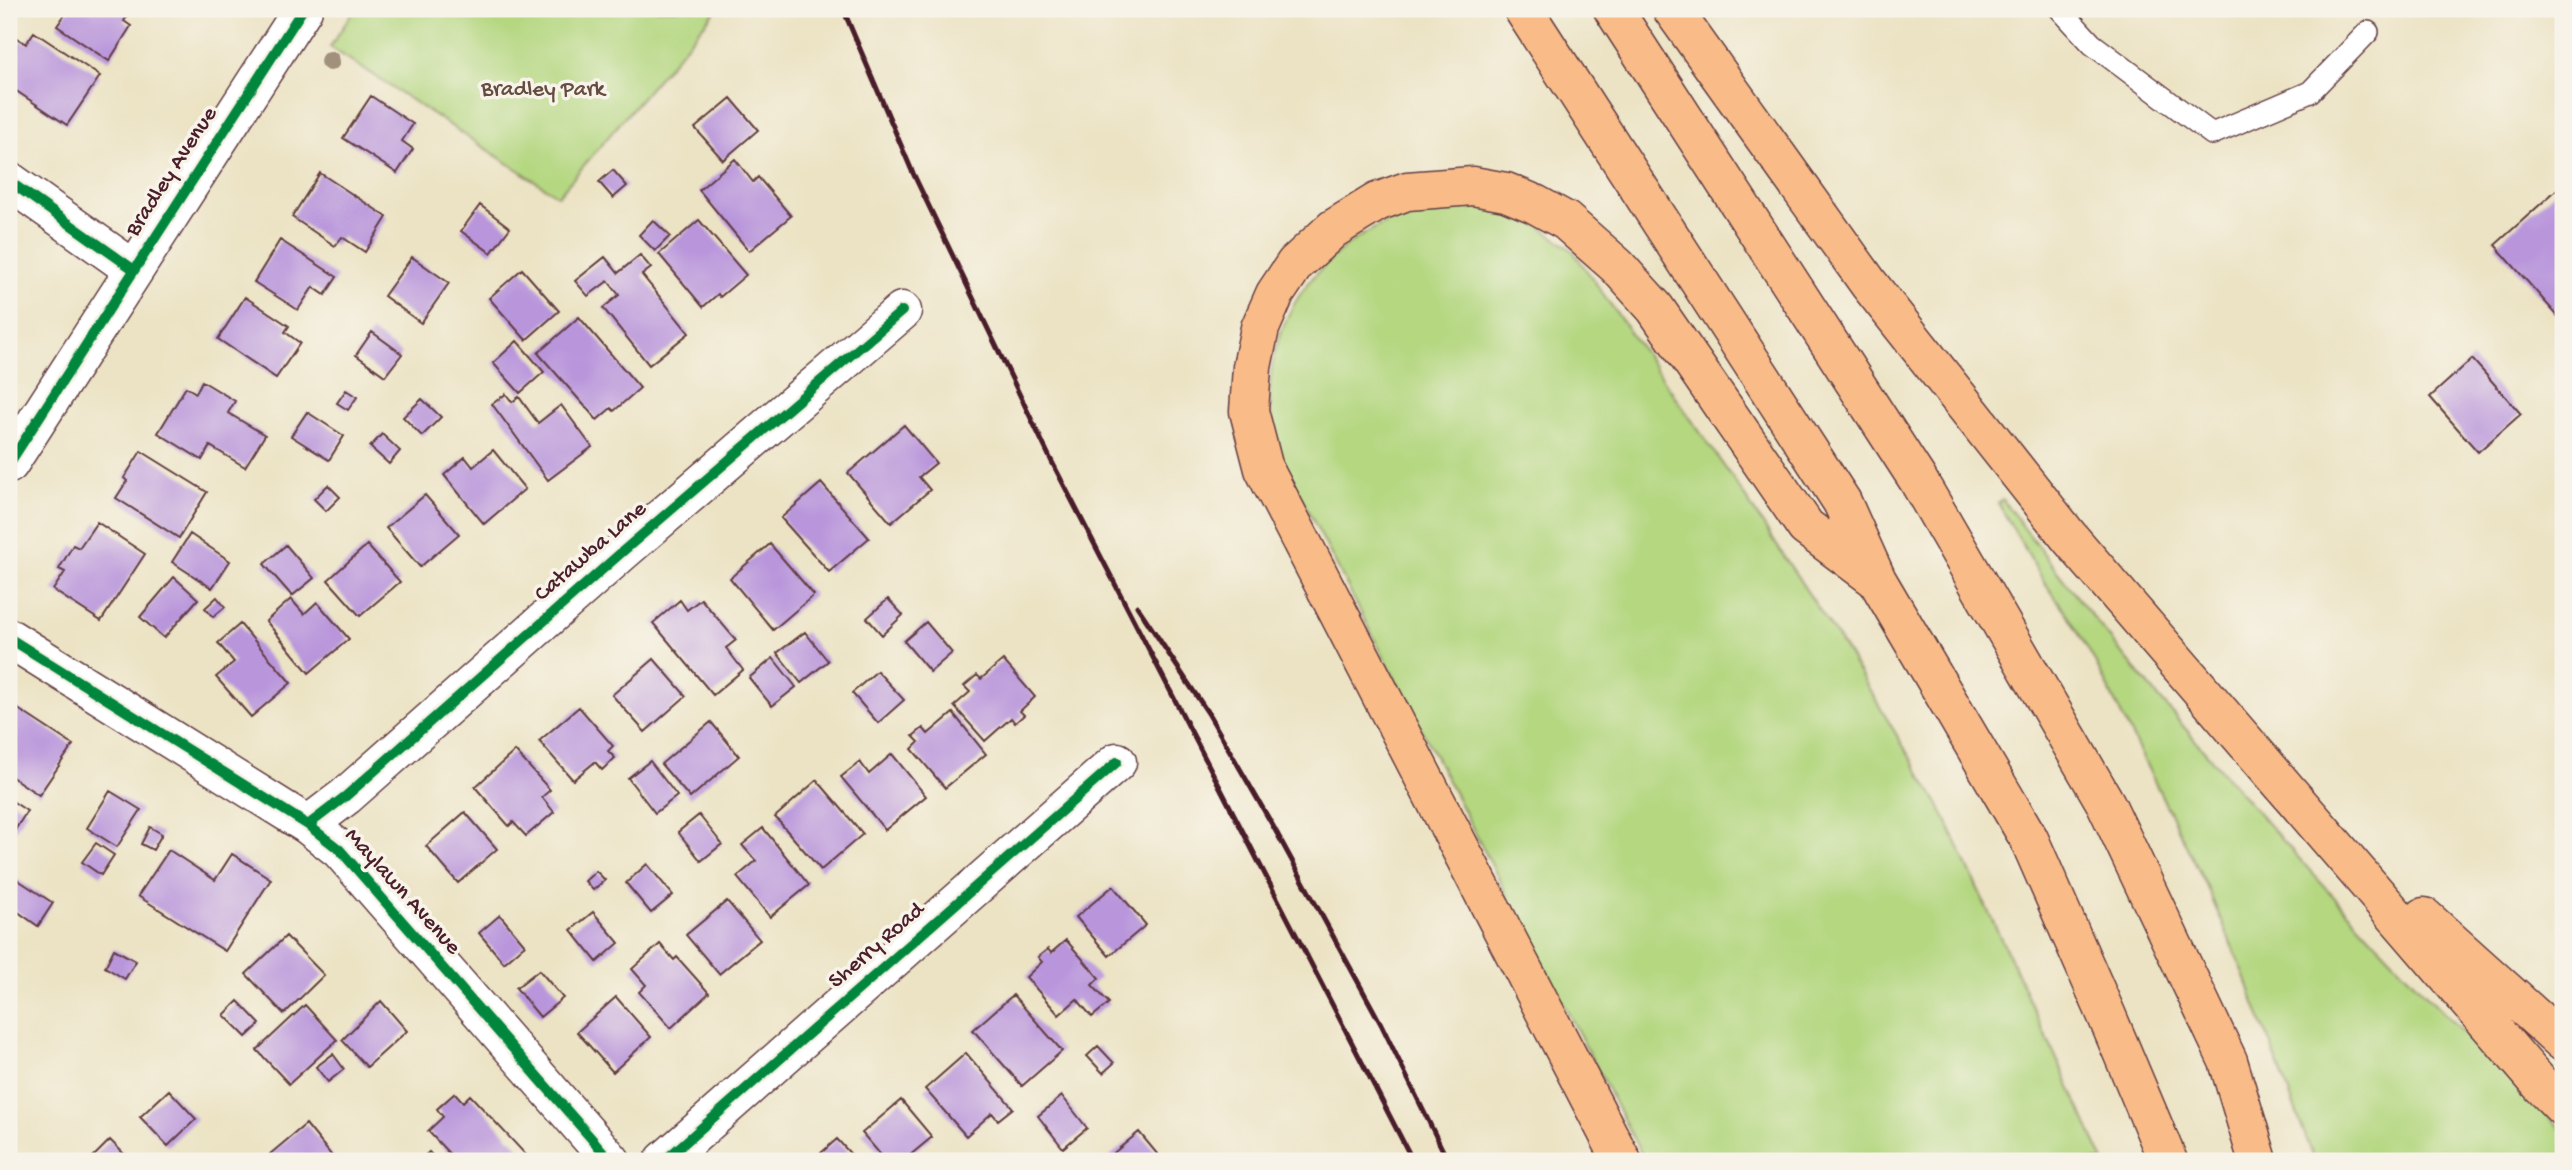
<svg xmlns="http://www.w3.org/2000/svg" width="2572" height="1170" font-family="'Gochi Hand',sans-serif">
<rect width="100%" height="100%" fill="#f7f3e8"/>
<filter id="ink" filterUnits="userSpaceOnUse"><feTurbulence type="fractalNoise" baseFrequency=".0143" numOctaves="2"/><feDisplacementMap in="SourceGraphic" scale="14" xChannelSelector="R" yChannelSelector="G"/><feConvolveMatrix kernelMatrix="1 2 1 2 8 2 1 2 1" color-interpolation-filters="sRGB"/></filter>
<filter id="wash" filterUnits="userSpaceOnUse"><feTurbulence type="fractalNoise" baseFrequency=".00686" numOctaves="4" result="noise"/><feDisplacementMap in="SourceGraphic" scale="28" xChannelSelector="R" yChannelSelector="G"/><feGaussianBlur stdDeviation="1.57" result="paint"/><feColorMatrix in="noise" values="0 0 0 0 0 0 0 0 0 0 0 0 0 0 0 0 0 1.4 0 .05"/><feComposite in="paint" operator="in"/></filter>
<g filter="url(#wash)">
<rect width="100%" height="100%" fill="#ece3c4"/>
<path fill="#b4d780" stroke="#7f7b56" stroke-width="2" d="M355,9H717L558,196L330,47Z
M1450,206H1469L1511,212L1531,220L1573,251L1735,482L1845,649L1940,807L2104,1161H1645L1286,468C1281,453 1275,437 1272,421C1256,309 1342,217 1450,206Z
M2002,499C2049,561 2096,623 2146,682C2277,839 2415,990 2563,1131V1161H2315L2242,969L2206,885L2093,658L2068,615L2043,580L1998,503Z"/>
<g id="blocks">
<path fill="#b996db" d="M69,9H132L124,21L131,26L109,61L57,26Z
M34,32L100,76L67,125L9,86V47L15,37L26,44Z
M371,96L413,124L402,141L413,149L397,173L343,138Z
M731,98L758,130L723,160L695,128Z
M735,159L753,182L758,177L791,216L749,251L699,190Z
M613,170L627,186L613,198L599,182Z
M320,173L387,217L365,252L342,237L335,246L292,217Z
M2563,184V322L2495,245Z
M480,205L510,228L491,253L461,231Z
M653,220L670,236L655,251L639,235Z
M699,220L746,275L720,297L718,294L703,307L659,254Z
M280,240L337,277L325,295L313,287L298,310L254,282Z
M640,255L651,268L642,275L689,333L649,365L603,308L619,295L608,281L588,296L575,281L605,257L618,273Z
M412,257L449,283L421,323L384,296Z
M522,269L559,311L526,340L489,298Z
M245,297L289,326L285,332L300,343L276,378L218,339Z
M579,317L640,388L614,411L611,408L597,420L538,353Z
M372,332L402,354L385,376L356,355Z
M517,341L544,372L520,393L493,363Z
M2472,359L2521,414L2478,452L2430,397Z
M202,381L235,401L228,413L265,435L245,467L210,446L202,460L158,433L186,387L196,393Z
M346,390L357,397L348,410L337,403Z
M506,394L512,402L519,397L538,423L561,405L592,447L548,480L492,404Z
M422,399L441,417L422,436L403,417Z
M307,412L344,436L329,460L291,436Z
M904,425L936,463L919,477L930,490L891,523L848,473Z
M382,434L400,451L389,464L370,447Z
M493,450L525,489L484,524L444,475L465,457L473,467Z
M141,451L207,492L179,538L116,498L127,481L124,478Z
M821,483L869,538L829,572L781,518Z
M328,485L340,497L326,511L314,499Z
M425,495L459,534L420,567L386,528Z
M97,522L145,554L101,621L53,590L65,572L59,569L73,545L79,548Z
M190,534L230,561L212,588L172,562Z
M770,544L814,595L773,630L730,578Z
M286,545L314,578L292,596L264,564Z
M367,545L400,582L360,616L328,580Z
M174,577L198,599L164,638L140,617Z
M217,597L225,607L213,617L205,608Z
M291,599L304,614L317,602L349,639L309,673L266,621Z
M701,599L736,640L726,648L743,670L713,695L653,623L680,600L687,610Z
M888,599L903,615L882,635L867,618Z
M926,622L952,653L930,672L904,641Z
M240,624L291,683L251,717L216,677L234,662L218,643Z
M805,632L828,661L801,683L777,653Z
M773,658L796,687L772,706L749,678Z
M654,659L686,696L645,732L612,695Z
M1003,660L1035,697L1020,711L1024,715L1015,723L1011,718L985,741L954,706L970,692L964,686L977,675L981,679Z
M877,671L904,700L878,723L852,693Z
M9,703L73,745L39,795L9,775Z
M579,707L613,746L608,751L615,758L602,770L595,762L573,780L539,741Z
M953,713L986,754L945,788L912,749L919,742L913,736L923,728L928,734Z
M711,722L739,756L690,798L661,764Z
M515,751L550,790L542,797L554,812L526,836L513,822L509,826L475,787Z
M892,754L926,796L885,830L841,777L860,762L869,774Z
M650,761L677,796L655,813L628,778Z
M817,780L863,834L821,870L775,817Z
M110,791L141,810L117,847L87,828Z
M9,799L27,811L15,830L9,826Z
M465,812L497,849L458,883L426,846Z
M699,815L722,844L701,861L678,832Z
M150,827L162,834L153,850L141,844Z
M763,828L809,885L770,917L737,877L756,861L742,845Z
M96,843L114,855L101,875L82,862Z
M169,850L215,880L232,854L271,879L225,951L138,896Z
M647,864L673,895L651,913L626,883Z
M596,871L605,880L593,890L585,881Z
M9,874L53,903L38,926L11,907L9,911Z
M1113,886L1146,925L1109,956L1076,917Z
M727,901L760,940L719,974L686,935Z
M593,912L619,943L597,962L571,930Z
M500,915L525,945L504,963L479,933Z
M286,936L324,975L284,1014L246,974Z
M1066,940L1099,978L1092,985L1109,1003L1092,1017L1077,999L1059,1015L1026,977L1042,962L1038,957L1048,949L1051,953Z
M660,944L674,960L677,957L709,993L671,1028L639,992L646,985L632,969Z
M114,949L136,961L125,979L105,967Z
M539,970L563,998L540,1017L516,988Z
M1013,995L1062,1051L1022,1086L973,1030Z
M616,997L651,1037L613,1072L577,1032Z
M238,1001L260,1024L246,1037L224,1015Z
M381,1001L407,1031L367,1067L342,1040Z
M305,1005L337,1040L289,1084L257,1050Z
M1098,1046L1114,1063L1103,1073L1087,1056Z
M966,1053L1013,1108L998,1120L992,1113L966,1136L925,1089Z
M333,1054L344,1069L328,1082L316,1067Z
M169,1090L196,1119L168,1146L140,1117Z
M455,1093L463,1102L470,1095L527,1156L523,1159L525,1161H456L428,1131L443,1117L437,1109Z
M1062,1096L1087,1128L1063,1148L1038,1116Z
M901,1100L932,1137L903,1161H886L862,1133Z
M306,1124L336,1161H276L270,1154Z
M1139,1132L1163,1161H1104Z
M837,1139L857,1161H812Z
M110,1140L131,1161H89Z
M429,1152L437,1161H419Z"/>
</g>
</g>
<g filter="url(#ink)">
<use href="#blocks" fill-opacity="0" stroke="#623c42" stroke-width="2"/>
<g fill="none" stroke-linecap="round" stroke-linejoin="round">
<defs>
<path id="lane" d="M2060,9L2092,44L2212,134L2310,92L2368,32"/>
<path id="street" d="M9,181L133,269
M9,464L303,9
M9,638L308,825L340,850L611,1161
M308,825L346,796L622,552L902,311
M664,1161L1117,762"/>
<path id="highway" d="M1523,9L1842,502L1877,580L2029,839L2106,1014L2168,1161
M1613,9L1918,480L2106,804L2228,1061L2258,1161
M1672,9L1869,284L2069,537L2542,1086L2563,1107
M2424,917L2563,1042
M1622,1161L1264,469L1249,411L1252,367L1260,328L1275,294L1295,264L1333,229L1377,202L1407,191L1473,186L1506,192L1535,204L1566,221L1617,266L1655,308L1806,527L1877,580"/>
</defs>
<use href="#lane" stroke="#623c42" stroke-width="24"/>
<use href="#street" stroke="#623c42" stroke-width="41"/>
<use href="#highway" stroke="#623c42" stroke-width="41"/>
<use href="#lane" stroke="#fff" stroke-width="21"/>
<use href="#street" stroke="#fff" stroke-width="38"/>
<use href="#highway" stroke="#f9bc89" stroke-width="38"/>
<path stroke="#4a1f2b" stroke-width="5" d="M843,9L912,171L1051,460L1413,1161
M1137,606L1208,713L1273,826L1381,1024L1448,1161"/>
<defs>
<path id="cycleway" d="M9,181L133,269
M9,464L303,9
M9,638L308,825L340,850L611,1161
M308,825L346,796L622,552L902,311
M664,1161L1117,762"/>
</defs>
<use href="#cycleway" stroke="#f7f3e8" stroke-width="15"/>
<use href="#cycleway" stroke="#00873e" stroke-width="10"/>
</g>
<circle fill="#a1907b" cx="330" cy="61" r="10"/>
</g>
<g text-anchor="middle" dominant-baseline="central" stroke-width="7" stroke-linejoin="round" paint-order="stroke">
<g font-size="23" fill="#644d40" stroke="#f7f3e8">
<text x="543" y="90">Bradley Park</text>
</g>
<g font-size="23" fill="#4a1f2b" stroke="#f7f3e8">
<text transform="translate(172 172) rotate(-57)">Bradley Avenue</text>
<text transform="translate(591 552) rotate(-41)">Catawba Lane</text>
<text transform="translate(402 892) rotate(48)">Maylawn Avenue</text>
<text transform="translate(877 946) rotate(-41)">Sherry Road</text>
</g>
</g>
<rect width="2572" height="1170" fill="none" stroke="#f7f3e8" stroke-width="35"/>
</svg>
